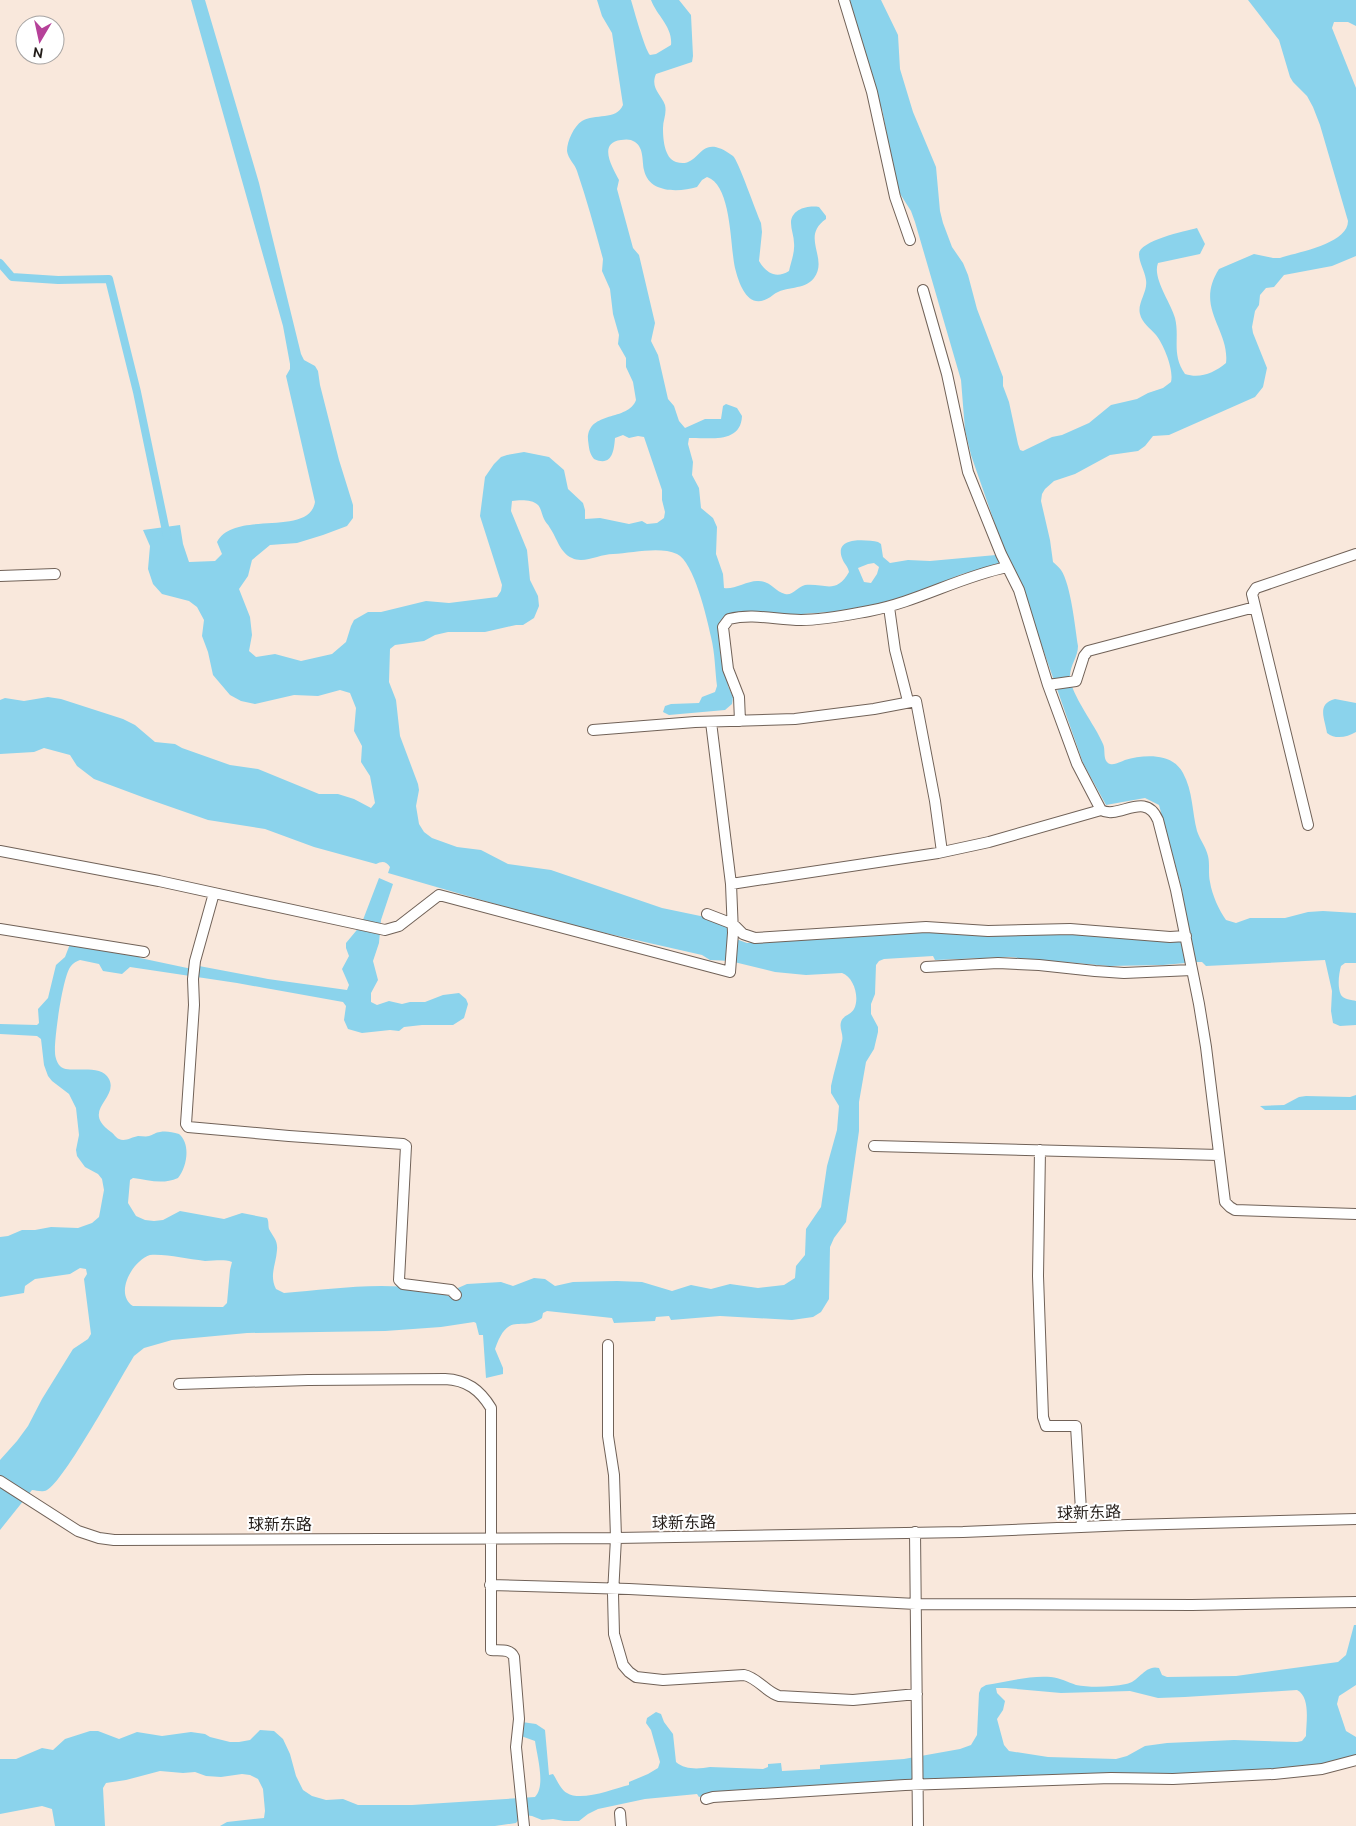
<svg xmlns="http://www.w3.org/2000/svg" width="1356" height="1826" font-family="Ubuntu,'Noto Sans SC',sans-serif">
<rect width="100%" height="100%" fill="#f9e8dc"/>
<path fill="#8bd3ec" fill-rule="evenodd" d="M191,0H205L259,183L301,354L304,360L315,366L318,371L320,385L339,460L353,505V518L347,526L323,535L297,543L270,545L252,560L248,576L239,589L250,617L252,635L249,651L256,657L275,654L301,661L332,654L346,642L351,626L354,620L368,612H381L426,601L449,603L497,597L501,591L502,585L480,516L485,477L494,464L501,457L507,455L524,452L549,457L564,470L568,489L583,503L585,510V519L600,518L629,524L642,521L647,524L657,523L664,518L665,512L662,500V490L644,437L638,436L629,438L623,435L615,438C614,451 612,467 594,459C589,453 589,447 588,440C587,410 628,422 636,400L633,382L626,367V358L618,344L619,335L613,314L610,289L602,271L603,259C595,230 587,200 577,171C575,164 568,159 567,151C567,141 574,126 582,121C595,113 616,121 623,105L612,33L602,16L597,0H631C634,10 645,50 650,55L656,54L671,45C673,27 657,16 651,0H679L691,15L693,56L692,62L656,74C650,88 661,94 665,105C667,114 663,120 663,128C663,138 664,158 676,162C702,170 697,129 733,156C738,160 756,212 761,223L762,232L759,261C766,273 776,279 789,271C791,262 795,252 794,243C794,236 791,230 791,223C791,209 808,205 819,207L826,216V219C800,237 829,258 814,278C804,291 786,285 773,295C750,313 740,288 735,268C730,247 732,185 707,177L702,180L697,187C680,192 649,194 644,170C642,161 644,148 635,142C631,139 626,139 621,140C597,143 613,168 619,180L617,189L633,248L639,255L655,323L651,341L658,355L668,399L674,406L679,421L685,428L705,419H721L723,406L726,404L737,408L742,416C741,443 711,438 692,438H689L688,444L693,462L692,475L699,488L701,508L713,518L717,527L716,554L723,574L724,588C733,590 747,581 757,581C770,580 774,591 785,594C793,596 797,587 805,585C825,583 836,595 849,572C848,566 844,564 842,558C834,536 867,540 878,542L881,544L883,557L890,563L908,560L930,561L996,555L1000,565L962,574L897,601L857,610L789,615L734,613L722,628L728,686L733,697L732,704L725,710L669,715L663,712L665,706L671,704L699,703L702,697L715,692L717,686C715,670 715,653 711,637C707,618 694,562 677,554C660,546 632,553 613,554C600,554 584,564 572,558C560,553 557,538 550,528C548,524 545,522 544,519C542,515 541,508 538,505C532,499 519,500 512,501L511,511L527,550L530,580L538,596L539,606L534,618L523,625H516L485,632H448L435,635L424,641L395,645L390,649L389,682L396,700L400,736L418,784L419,790L416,806L419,824L424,832L432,838L457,847L481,850L508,864L551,870L662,908L710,918L729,929L736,939L747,943C813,938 879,933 945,932C1023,930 1102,936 1181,942L1189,940L1182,890L1159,805L1145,798L1106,805L1083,763L1031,615L1005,559L997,530L971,455L965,430L961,380L915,222L911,211L897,189L882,109L877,106L847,0H881L898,35L900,69L913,112L936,167L940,211L943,223L952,247L963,263L968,275L977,309L1003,377V386L1009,402L1018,444L1020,450L1023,451L1052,437L1062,435L1089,423L1111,405L1137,399L1148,393L1163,388L1171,382C1174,370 1164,345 1156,335C1150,328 1142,323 1140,314C1137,303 1148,292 1146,280C1145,271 1139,263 1139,254C1139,241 1185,231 1197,228L1205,244L1200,254L1158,263C1152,278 1171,303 1175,318C1180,338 1171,354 1185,374C1200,379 1214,373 1226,363C1230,329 1194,308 1219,269L1254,254L1273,258H1280C1298,252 1348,244 1348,221L1320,125L1313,107L1307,96L1293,82L1290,77L1279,40L1248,0H1356V26L1348,22H1334L1332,28L1356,88V256L1332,266L1284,275L1274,287L1266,288L1260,295L1259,305L1255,311L1252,327L1253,333L1267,368L1263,387L1255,397L1169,435L1153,436L1145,446L1138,451L1110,455L1075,474L1054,481L1045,489L1042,494L1041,501L1050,540L1053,562C1056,565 1059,567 1061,570C1071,585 1075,627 1078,646C1078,657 1070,665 1070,676C1070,694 1096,726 1103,744C1106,750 1102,761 1110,764C1115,765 1120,762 1125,760C1143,755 1172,752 1183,773C1193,791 1192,812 1197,831C1200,840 1206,847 1208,856C1210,864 1208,874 1210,882C1212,895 1219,910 1226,920L1236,923L1250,918H1285L1308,912L1323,911L1356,913V963H1345L1341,966C1339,973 1337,987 1341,995C1343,999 1352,1000 1356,1001V1025L1340,1026L1333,1023L1331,1011L1332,991L1325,960L1206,966L1202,962H1197L1163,965L1109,966L1009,957L935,960L933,956L884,959L879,961L876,965L875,994L871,1004V1014L878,1027V1032L874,1049L866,1062L859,1102V1131L846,1222L834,1238L830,1247L829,1299L821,1312L813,1317L792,1320L720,1316L671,1320L669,1316L656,1317L655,1321L614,1323L612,1318L547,1311L543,1313L542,1318C521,1333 509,1309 495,1349L503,1368V1374L486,1378L483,1335H479L476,1323L474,1322L441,1327L385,1331L247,1333L172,1340L144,1348L134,1356C121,1377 63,1483 47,1490C41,1493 37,1490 32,1490L0,1530V1460L17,1441L28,1426L42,1399L73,1349L88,1339L91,1334L84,1279L87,1274L86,1269L80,1268L70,1274L35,1279L25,1286L24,1293L0,1297V1237L8,1236L22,1230H35L51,1227L78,1228L92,1223L99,1217L104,1190L102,1179L98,1174L85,1167L77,1156L76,1150L79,1135L76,1108L69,1094L52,1081L48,1076L44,1065L41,1039L37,1036L0,1034V1024L37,1025L39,1023L38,1009L48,998L56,965L65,957L70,944L139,956L140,958L192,969L199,966L268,979L347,990L349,985L342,969L349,956L346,948V943L361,925L379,878L393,884L381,920L379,943L373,961L378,980L371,993V1002L377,1005L389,1001L402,1004L410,1002H425L443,995L459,993L466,999L468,1004L464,1018L453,1025H422L404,1027L399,1031L390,1030L362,1033L348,1029L344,1020L346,1006L343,1002L237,983L130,967L122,974L103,971L99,964L80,960C77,961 73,963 71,966C63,974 54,1039 55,1052C55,1057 57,1063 60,1066C67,1075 101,1062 109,1079C119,1099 80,1110 111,1132C114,1134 116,1138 119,1139C125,1142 132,1137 138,1136C142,1136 146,1137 149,1136C153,1135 156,1132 160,1132C166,1131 172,1132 179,1134C191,1144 187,1167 178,1178C162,1185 149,1180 133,1178L130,1180L128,1203L136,1216L145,1220L154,1221L163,1220L180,1211L224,1219L242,1213L267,1218C269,1221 268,1225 269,1229C273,1237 278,1240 277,1250C276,1265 269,1275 276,1289L284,1293C336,1289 405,1277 454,1298L459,1293L458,1288L467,1284L501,1282L513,1286L534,1278L545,1279L555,1286L573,1282L617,1281L642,1282L672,1291L691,1285L711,1289L730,1284L758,1288L784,1285L795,1278L796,1266L805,1255L806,1229L821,1207L827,1166L837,1130L839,1106L831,1093V1086C834,1071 839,1056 842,1041C844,1035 839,1029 841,1022C843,1015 851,1015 854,1009C860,998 854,977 842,973L806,975L775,972L730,961L710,960L702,955L561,923L388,873L390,867C386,861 382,861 376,864L314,847L265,829L208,820L145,798L94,779L77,766L70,755L44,748L34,752L0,754V700L5,698L24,701L48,697L61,699L123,719L135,725L155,742L175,744L182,748L230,765L258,769L319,794H338L354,799L371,808L375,803L370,776L361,762L362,746L354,731L356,708L350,693L340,690L318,696L294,695L255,704L241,701L230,695L213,675L208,652L202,636L204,620L197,607L189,601L162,594L153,584L148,569L150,546L143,530L180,525L183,544L189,562L215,561L222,554L217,542C234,509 309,538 315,502L286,376L290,369V364L283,326ZM874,563L879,567L877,574L871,583L864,582L858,568L868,564ZM150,1255C169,1254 186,1259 205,1261C215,1261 223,1259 232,1262L230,1270L227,1303L223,1307L133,1306C114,1294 132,1261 150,1255Z
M1335,699L1356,703V732C1347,737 1336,740 1327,733C1325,719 1316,704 1335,699Z
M1356,1095V1110H1265L1260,1106L1284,1105L1299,1097L1306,1096L1350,1097Z
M1354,1625H1356V1685L1339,1696L1337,1704L1346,1731L1356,1737V1756L1305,1767L1162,1776L708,1794L699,1797L697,1794L645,1799L598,1809L588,1814L579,1821H564L553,1819L542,1820L532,1816L524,1815L521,1816L516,1823L495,1826H220L227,1822L264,1818L265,1811L263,1789L258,1779L250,1775L242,1774L221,1777L206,1776L195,1772L183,1773L160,1771L126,1780L106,1783L103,1788L105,1826H55L52,1809L42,1806L0,1814V1759H16L42,1748L53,1750L65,1739L90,1731H98L119,1739L137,1732L162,1736L191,1732L205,1734L210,1737L230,1742H239L250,1740L260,1730L274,1731L283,1739L290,1754L296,1776L303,1790L312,1796L326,1800L343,1799L358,1805H412L535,1797C546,1786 537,1756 535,1741L521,1736L522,1722L536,1724L545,1730L549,1775L553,1774C557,1780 561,1790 567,1793C581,1802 613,1789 629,1785V1782L648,1774L658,1768L660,1762L651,1730L646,1723L647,1718L656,1712L661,1714L664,1722L673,1734L676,1762C685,1770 699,1769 710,1767L763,1769L768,1767V1764L781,1763L782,1771L820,1769V1765L904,1759L960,1749L971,1745L977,1735L979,1693L981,1688L986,1685C1007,1682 1030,1675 1051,1677C1060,1678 1068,1682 1076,1685C1091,1688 1111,1687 1126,1684C1139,1682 1145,1664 1159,1668L1162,1675L1167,1677L1236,1676L1338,1662L1346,1655ZM996,1688H1006L1061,1693L1130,1691L1158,1698L1185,1697L1297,1690C1311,1697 1306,1723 1306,1736L1302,1741L1297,1742L1234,1740L1167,1743L1145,1746L1127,1756L1116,1759L1048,1757L1009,1751L1004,1745L997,1719L1003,1710L1005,1701L997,1693Z"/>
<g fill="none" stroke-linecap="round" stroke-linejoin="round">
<path stroke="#8bd3ec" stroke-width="8" d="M0,263L12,277L58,280L109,279L137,392L167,536"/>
<defs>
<path id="minor" d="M844,0L872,92L895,197L910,240
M923,290L947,374L968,472L1001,554L1019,590L1048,685L1077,764L1101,810C1119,820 1145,790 1158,820L1176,890L1199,1004L1206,1047L1225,1202L1230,1207L1235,1210L1356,1214
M0,576L55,574
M889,607L895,650L908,701
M1048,685L1076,681L1084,656L1088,651L1255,607
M740,721L739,697L728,669L723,627L729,619C753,613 777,620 801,620C824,620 847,615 869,611C917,602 959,577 1007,567
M593,730L695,722L795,719L874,709L916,701L935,801L942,852
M1308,825L1252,594L1256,588L1356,554
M0,851L159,881L385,930L399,926L439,895L730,972L733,933L731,884L711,722
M731,884L938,853L989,842L1101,810
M214,893L195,961L193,979L194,1005L186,1124L188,1127L289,1136L403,1144L406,1146L399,1280L403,1284L451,1290L456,1295
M707,914L733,924L743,934L755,938L926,927L988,931L1070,929L1170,937L1186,936
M0,929L144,952
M926,967L998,963L1039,965L1095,971L1124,973L1192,970
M874,1146L1219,1155
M1040,1150L1038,1276L1043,1417L1046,1426H1076L1082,1527
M608,1345V1436L614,1475L616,1538L613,1594L614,1634L623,1665L629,1672L636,1677L663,1680L744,1675C758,1678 766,1692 779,1696L853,1700L917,1694
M179,1384L308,1380L445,1379C467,1380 480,1390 491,1408V1650C499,1651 510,1648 514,1657L519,1719L516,1747L524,1826
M0,1481L78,1531L99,1538L114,1540L616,1538L963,1532L1128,1525L1356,1519
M915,1532L918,1826
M490,1585L629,1589L916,1604L1192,1605L1356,1602
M706,1799L713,1797L905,1785L1111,1778L1173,1779L1274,1774L1322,1769L1356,1760
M620,1813L621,1826"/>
</defs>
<use href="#minor" stroke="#716258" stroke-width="12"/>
<use href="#minor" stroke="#fff" stroke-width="10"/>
</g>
<g text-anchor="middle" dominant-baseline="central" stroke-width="4" stroke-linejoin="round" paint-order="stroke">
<g font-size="16" fill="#221c18" stroke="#fff">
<text transform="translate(1089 1512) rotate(-2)">球新东路</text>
<text transform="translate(684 1522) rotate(-1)">球新东路</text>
<text x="280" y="1524">球新东路</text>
</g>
</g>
<g transform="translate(40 40) rotate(189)"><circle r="24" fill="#ffffff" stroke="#a7a4a3"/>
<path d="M0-4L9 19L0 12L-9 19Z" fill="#b64199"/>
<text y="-8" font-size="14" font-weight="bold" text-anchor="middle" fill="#221c18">N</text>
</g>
</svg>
